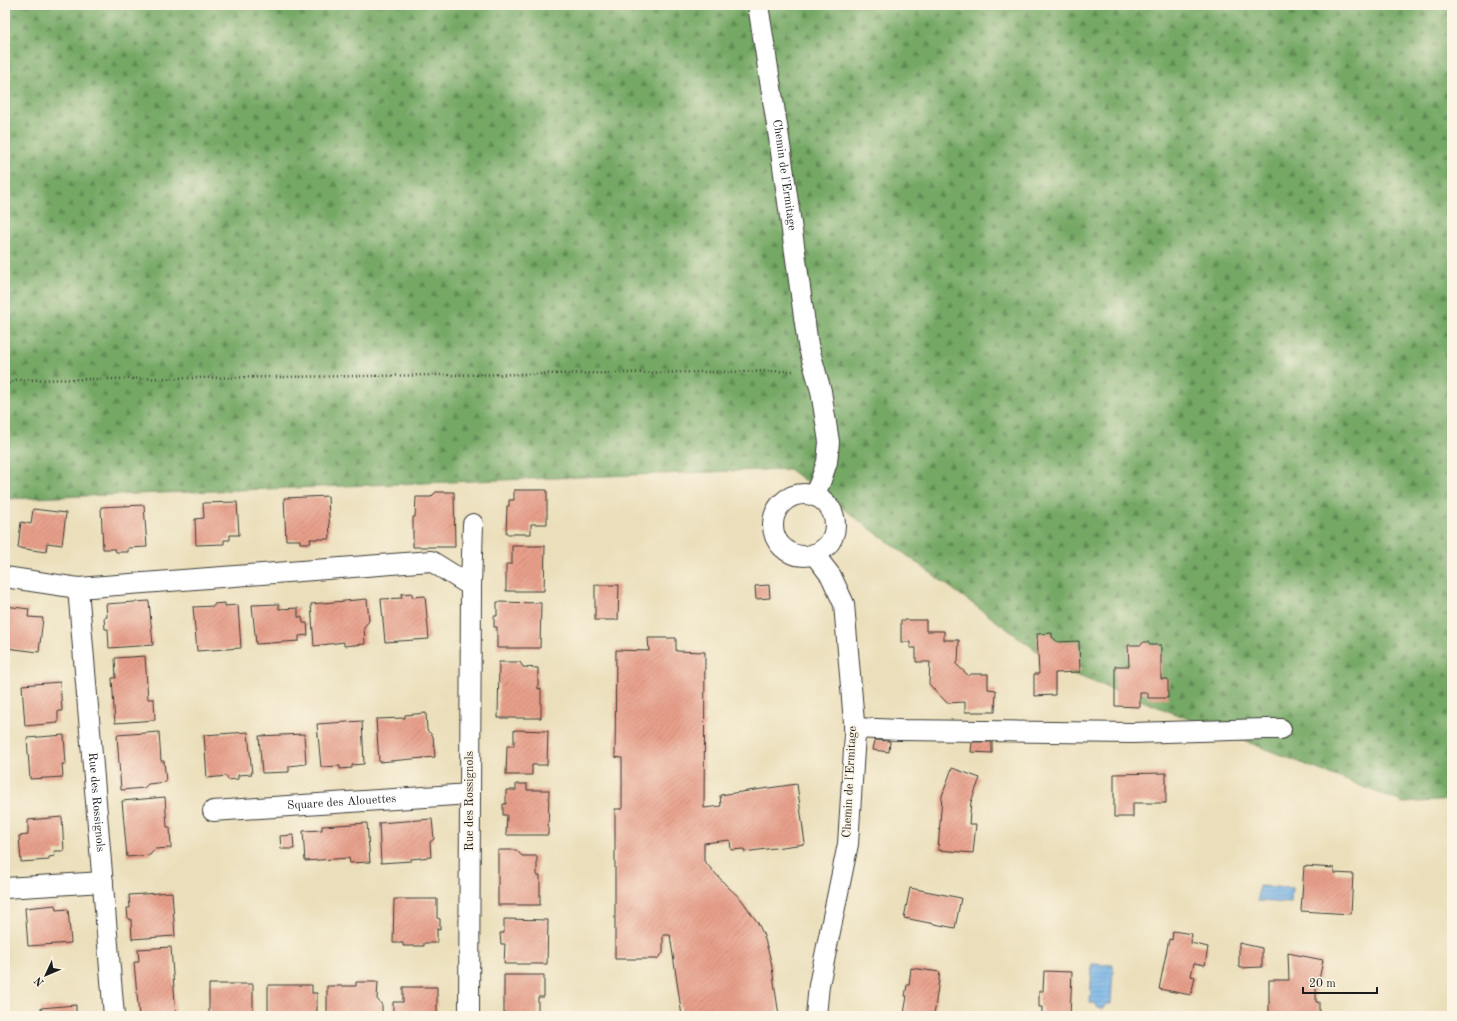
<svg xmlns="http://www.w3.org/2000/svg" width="1457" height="1021" font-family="'Old Standard TT',serif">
<defs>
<pattern id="forest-firs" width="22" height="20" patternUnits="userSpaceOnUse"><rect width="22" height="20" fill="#74a865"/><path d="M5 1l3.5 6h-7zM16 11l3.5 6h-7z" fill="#5e8852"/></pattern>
<pattern id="water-rules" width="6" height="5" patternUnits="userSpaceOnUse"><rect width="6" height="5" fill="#73b2e6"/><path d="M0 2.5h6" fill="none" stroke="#6398c5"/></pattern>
<pattern id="building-hatch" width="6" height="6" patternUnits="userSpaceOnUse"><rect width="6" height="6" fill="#e79f8a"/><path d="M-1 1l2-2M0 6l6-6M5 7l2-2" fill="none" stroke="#c68876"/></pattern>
</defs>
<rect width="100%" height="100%" fill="#fcf5e5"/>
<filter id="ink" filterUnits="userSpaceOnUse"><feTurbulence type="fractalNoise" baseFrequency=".025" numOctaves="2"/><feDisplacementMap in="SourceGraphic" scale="8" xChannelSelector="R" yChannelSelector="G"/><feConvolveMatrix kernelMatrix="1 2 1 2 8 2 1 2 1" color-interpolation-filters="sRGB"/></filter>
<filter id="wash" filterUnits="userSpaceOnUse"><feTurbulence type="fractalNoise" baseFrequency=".012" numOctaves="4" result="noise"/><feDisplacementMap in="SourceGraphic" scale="16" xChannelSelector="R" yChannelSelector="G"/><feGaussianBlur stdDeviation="0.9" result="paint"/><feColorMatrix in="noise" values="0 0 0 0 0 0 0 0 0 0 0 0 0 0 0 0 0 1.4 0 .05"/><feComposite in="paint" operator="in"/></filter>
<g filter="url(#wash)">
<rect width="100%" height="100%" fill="#ebdfbb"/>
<path fill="url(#forest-firs)" stroke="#486240" d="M5,5H1452V800L1404,803L1063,670L789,469L5,499Z"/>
<path fill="url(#water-rules)" stroke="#486781" d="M1259,886L1292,888L1291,903L1258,901Z
M1092,964L1113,965L1111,1004H1107C1105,1008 1101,1010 1097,1008L1094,1003H1090Z"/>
<g id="blocks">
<path fill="url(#building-hatch)" d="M514,490H547V524H531V534H506L507,506H509V500H514Z
M436,492H454L455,547H413V517H415L416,497H431Z
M328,496L330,539H310L311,543H300V540H286L284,498Z
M237,502L239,535H230V540H224V544L196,545L195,519L204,518L203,503Z
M144,505L147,547L128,548V552H116L115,549H103L101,507Z
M33,509L66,513L62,545L47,543L46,552L18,548L21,522L31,524Z
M512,546H545L544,591H506V564H512Z
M595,585H619L618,620H595Z
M769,585L770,598L756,599L755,586Z
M412,593V597L425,596L429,639L385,642L381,599L402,598L401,594Z
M367,599L369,621L364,627L365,644L344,646V642L314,646L311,604Z
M149,601L153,645L109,648L108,629H105L104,618L107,617L106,604Z
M497,602L541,603L540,648H497V627H494V616H497Z
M225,603V606L238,605L241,648L197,651L193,607L214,606V604Z
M279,604V609L298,608V617H302L303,623H307L308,635L299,636V641L256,644L252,605Z
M5,606L29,609L28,617L43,618L39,652L6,648L8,632H5Z
M901,620H926V631H944V640H959L958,662L956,664L969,676L971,674H988V689L996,690L995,712H965V702L947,703L929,684L930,662H916V648H910V642H901Z
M1052,633V637L1058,642L1079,641L1080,672L1055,673V695L1034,696V674H1039L1037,634Z
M648,638H676V651L705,652L704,808L721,806L720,795L797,784L805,844L744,852V849L731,850L730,840L704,843V861L726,885L741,899L758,923L764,936L771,961L779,1016H682L670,935H663V953L657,959H615V809H622V758L615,757L616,650L649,651Z
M1144,642H1148L1150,645H1161V679H1168V698H1148V693H1140V707L1115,706V666H1129L1128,645H1140Z
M145,656L148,699H154L155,720L115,723L112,678H116L115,658Z
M499,662H520L523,667L538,668V689L541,688V718H498Z
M60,682L62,711H58V723L25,726L22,685Z
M426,713L427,730L433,736L435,757L379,762L376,719L405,718V715Z
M362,721L364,764L352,765V768L340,769V766L321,767L317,724Z
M514,730L548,731L547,765H532V775H506L507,746H514Z
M159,732L161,761H164L166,782L148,784L144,788L121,790L117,735Z
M248,732L252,774L238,775V779L228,780L227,776L207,778L204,735Z
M304,734L306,764L289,766V772L262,773L259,736Z
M64,735L66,764H62L63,777L30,779L27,738Z
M875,740L890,741L889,752L873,750Z
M972,742H992V753L971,752Z
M952,768L980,778L971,802L969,824H976L973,853L938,850L942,796Z
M1166,773V803H1133V817H1114V774Z
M516,784H527V790H549L548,835H506L507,815H503V804H506V790H516Z
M165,797L167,827H170L171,848L155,849L150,855L127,857L122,801Z
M62,817L64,851H54L55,856L49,857V860L21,862L19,836L28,835V820Z
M432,819L434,839L430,842L431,857L411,859V861L381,863L379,823Z
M367,823L370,862L350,863L349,858L305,861L303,831L322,830V826Z
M293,835L294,849H281L280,836Z
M498,850H516L522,856H537V876H540V905H498Z
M1304,866L1334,868V873L1353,874L1351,914L1301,911Z
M910,888L961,898L955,928L904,918Z
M172,892L175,936L132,939L131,919H128L127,908H130L129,895Z
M394,899H437V918L440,919V930L437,929V943H424V946H403V943H393Z
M55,905L56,910L68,909L71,943L28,946L25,908Z
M504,919L548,920L547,964H504L505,944H501L500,933H504Z
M1173,931L1192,934L1191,943L1208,947L1205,965L1194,963L1191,976L1195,977L1191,995L1159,989L1169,939L1172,940Z
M1239,943L1262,948V967L1239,968Z
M171,947L176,1016H139L134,962H139L138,949Z
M1288,953L1323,960L1319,980H1316V1002H1319V1016H1269V980H1289Z
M911,968L940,972L934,1016H921L904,1014L907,996H905L907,985H909Z
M1044,971L1072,972L1070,1016H1042V1007H1039V991H1043Z
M504,975H544V997H538V1016H504Z
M356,982H378L377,999L382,1005V1016H327V986H356Z
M209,984H253V1016H209Z
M268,985H312V993H317V1014L312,1013V1016H268Z
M403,987H437V1016H393V1002H403Z
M76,1005V1016H42L41,1008Z"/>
</g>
</g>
<g filter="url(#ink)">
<use href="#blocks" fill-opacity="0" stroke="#3b3934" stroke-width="1"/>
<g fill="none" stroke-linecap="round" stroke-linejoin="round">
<defs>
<g id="minor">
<path id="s1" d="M758,5L779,138L808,345L821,391L829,442L827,462L821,480L814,496"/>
<circle cx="804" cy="525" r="31"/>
<path d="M814,554L831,576L844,604L855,734L848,844L819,985L816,1016"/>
<path d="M5,577L78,588L431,561L471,586L469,1016"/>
<path d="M471,586L473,524"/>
<path id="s2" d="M78,588L114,1016"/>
<path d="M854,728L900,730L1132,733L1265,729H1281"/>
<path id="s3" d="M213,811L470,794"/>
<path d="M5,888L103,882"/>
</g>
</defs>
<use href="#minor" stroke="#3b3934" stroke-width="22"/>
<path stroke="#3b3934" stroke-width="2.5" stroke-dasharray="1 3" stroke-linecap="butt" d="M5,385L16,380L793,371"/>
<use href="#minor" stroke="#fff" stroke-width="20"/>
</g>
</g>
<g text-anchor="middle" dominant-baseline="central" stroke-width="3.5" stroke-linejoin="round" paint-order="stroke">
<g font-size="12" fill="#1c1c1c" stroke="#fcf5e5">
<text stroke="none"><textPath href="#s1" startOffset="172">Chemin de l'Ermitage</textPath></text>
<text transform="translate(850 782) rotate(-87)">Chemin de l'Ermitage</text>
<text transform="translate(470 801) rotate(-90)">Rue des Rossignols</text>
<text stroke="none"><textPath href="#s2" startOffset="215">Rue des Rossignols</textPath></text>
<text stroke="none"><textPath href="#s3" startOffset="129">Square des Alouettes</textPath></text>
</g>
</g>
<rect width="1457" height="1021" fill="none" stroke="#fcf5e5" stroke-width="20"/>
<g transform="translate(46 975) rotate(226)" stroke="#fcf5e5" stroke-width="3" paint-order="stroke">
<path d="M0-3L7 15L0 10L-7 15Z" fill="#1c1c1c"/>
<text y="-6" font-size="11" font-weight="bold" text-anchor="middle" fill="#1c1c1c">N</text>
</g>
<path d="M1303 987v6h74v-6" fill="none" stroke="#1c1c1c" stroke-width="2"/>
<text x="1309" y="987" font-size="12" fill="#1c1c1c" stroke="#fcf5e5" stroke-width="3" paint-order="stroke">20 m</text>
</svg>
